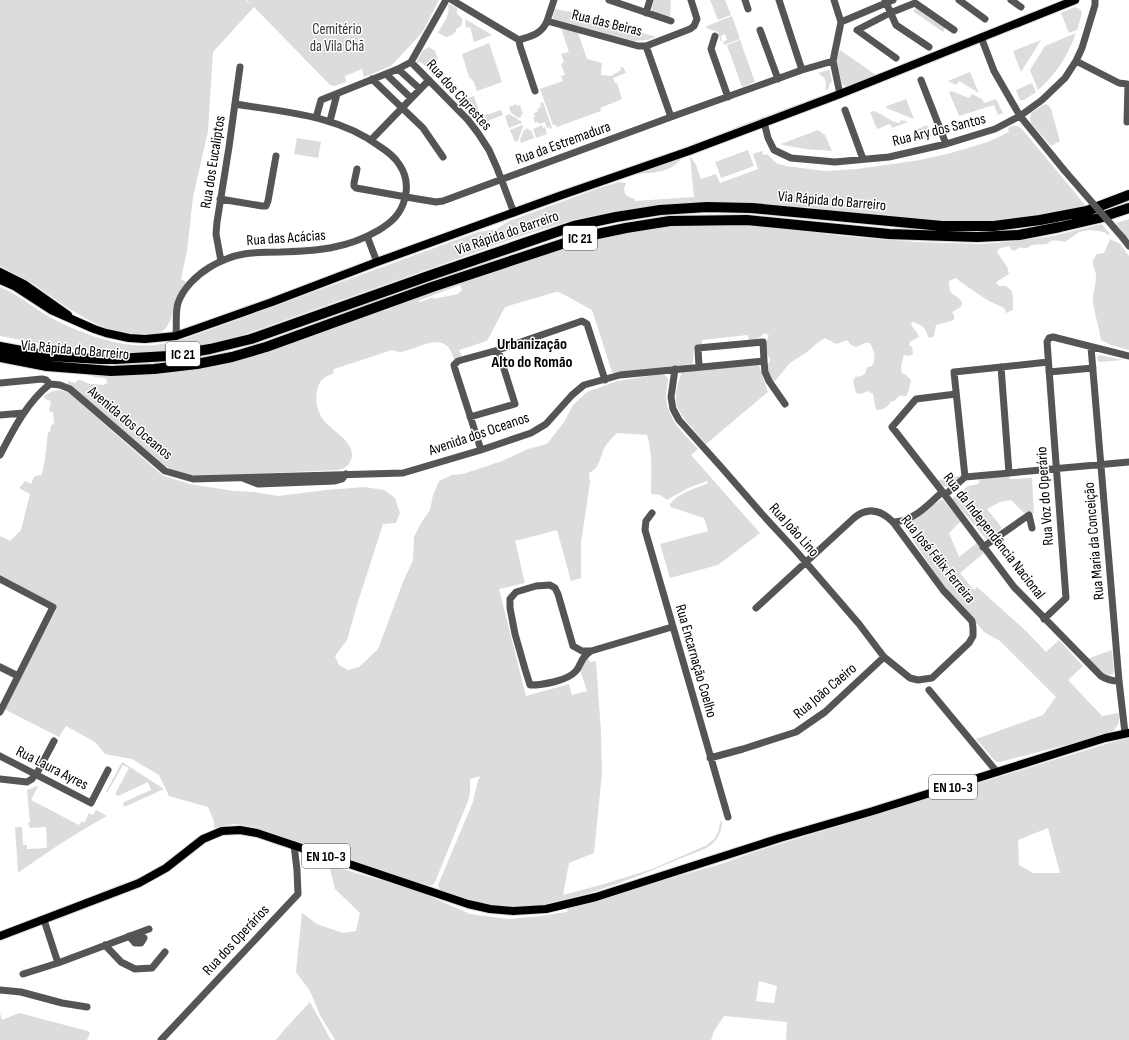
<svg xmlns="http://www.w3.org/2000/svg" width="1129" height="1040" font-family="'Sofia Sans Condensed',sans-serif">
<rect width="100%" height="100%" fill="#fff"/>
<path fill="#dcdcdc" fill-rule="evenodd" d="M0,0H246L250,4L247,0H439L422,33L391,66L364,77L362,69L345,76L346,82L335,86L330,85L254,7L213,52L208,131L193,197L187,251L181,279L186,282L181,289L177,297L170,322H169C166,332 159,333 150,334C103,337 71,310 35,285C24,278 12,272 0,266Z
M654,0H671L670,18L651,11Z
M710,0H725L731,15L718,20Z
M449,4L457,8V14L462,18C462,25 463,26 456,29V31L452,35L446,37L438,33C442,25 451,14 448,5Z
M1075,7L1080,9L1082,13L1077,30L1069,33L1061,13Z
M916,8L945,28L943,32L913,11Z
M555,9L576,13L656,37L647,40L634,41L553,19V17Z
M732,16L740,39L724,45L723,42L727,40L725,34L721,36L722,41L721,42L718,32L706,28L707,26Z
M465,19L492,35L474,42L470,27L466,28Z
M561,28L578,33L587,59L602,63L601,75L611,76L621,70L620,68L623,67L626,73L613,78L615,83H617L622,99L600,108L601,111L557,127L556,125H553L540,89L563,81L561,76L565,75L561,64L564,62L561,54L569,52Z
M1076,33C1067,57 1057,73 1038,90L1030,70L1045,46Z
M740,40L755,82L742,87L727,45Z
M1041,40L1021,72L1013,51Z
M489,43L502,82L477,91L474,82L469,77L462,54Z
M429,47L435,51L438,59L431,63L432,70L436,73L435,76L422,63L417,62V61L422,51Z
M840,50L876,75L848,87L844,86L842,83L836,61Z
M828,70L830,71L832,82L830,83L828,89L825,90C827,81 826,78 818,73Z
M970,72L979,93L959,81L956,85L948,81Z
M1032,83L1036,92L1024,100H1020L1016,90Z
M951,91L969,98L972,94L982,99L984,103L996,99L1003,113L998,115L994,105L959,116L949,92Z
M474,96L483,122L460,101Z
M820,96V98L738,128L731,129Z
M906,99L914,119L886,108L887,106Z
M543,102L552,128L550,129L549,127L547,128L545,122L539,124L538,122L535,123L533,118L535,117L534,113L538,112L537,110L541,106L540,103Z
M516,104L517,106L520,105L523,114L521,115V117L519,118L511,113L509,107Z
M1046,104L1049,106L1051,109L1060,141L1051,146L1031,123L1030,118L1031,113L1043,105Z
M501,110L503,115L485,122L483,116Z
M874,111C882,114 891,122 899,123L901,120L908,122L892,128L890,124L877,129L870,112Z
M509,114L518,119V121L520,120L522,123L509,128L505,116Z
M522,125L523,128L522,129L518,141L515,142L510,130Z
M542,125L543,128L545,127L547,134L536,138L533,129Z
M927,125L931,136L924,139H918L915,130Z
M1012,126H1017L1022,129L1086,206C1036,220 984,223 933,221L670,204L629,209L602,214L573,220L530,233L240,336C204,345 167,354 129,354C86,354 42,344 0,336V287C18,294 33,308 50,317C78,333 123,349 155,345C180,342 203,332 226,324L478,232L497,229L509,221L602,187L619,182L626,183L624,189L625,194L629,197L635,199V201L694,197L690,156L696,165L701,179L716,174L720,183L758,169L753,154L762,151L763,155L767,154L774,161L778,164L786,166L825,171L857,169L920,160L951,153L988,142L1009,132L1008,128Z
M528,128L529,131L531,130L534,138L521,143L520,140L524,130Z
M818,130L825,135L832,151L805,149L783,145L781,144Z
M297,138L321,142L318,158L294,154Z
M748,150L754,166L721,178L715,162Z
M682,158C669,174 655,172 636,174Z
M1129,219V240L1116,223Z
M1102,224L1110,234L1108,235L1104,232L1090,230L1079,232L1065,242C1060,241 1055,240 1051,241C1047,243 1050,244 1046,244C1041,245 1037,244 1033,245C1030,245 1029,247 1027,248C1021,249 1020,245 1015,251L1012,250L1009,246L1000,248L997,252L1007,267L1009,273C1005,278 1000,278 996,283L999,286H1006L1012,291L1013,299V310L1006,313L1004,308L987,300L962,283L956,278L949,281C949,299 955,291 962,302L961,307L952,312L954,315V320L936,325L934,335L932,338L928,337C926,328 922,325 913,322L911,324C913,329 918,332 919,337L910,342L909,345L912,347L913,354L910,356L904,355C902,363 900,365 902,373L906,375L911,380L909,390L906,396H902V395L899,396L894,401H892C887,407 884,410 876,410L873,394L867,391L862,394L856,393L853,381L855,377L861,376L865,374L867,367L872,366C877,358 874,351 870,343H865L856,347L851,345L847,340C832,346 838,344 825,338L816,344L807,352L790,363L774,382L769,376L768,364C773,357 768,359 767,352C765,346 766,341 769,335L764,333C760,339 756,339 749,340L748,335L702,340V344L699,345L694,350L693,363L691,364L614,373L612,372L592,310L559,292H556L505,307L487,341L459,350L462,356L456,358L454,360C447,328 420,348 401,352C398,352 395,351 392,350L334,369L333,374C324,376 318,382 317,391C315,400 317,410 322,418C330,431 360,443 350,462C347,467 343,469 338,470L204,476C190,476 177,473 165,466L67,384L69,381L75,383L78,380H81L89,384H93L104,385L107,383V380L104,378L95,377L89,375H108L296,341L298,342L300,339L383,309L384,311L391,309V306L574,243L650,228L677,226L741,225L781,228L843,236L917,242L983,244L1025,240L1052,236ZM460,285L462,290L458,294L433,299V297L421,302L418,301Z
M1110,239L1120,244L1129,256V350L1111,345L1101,340C1099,328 1095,315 1093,303C1092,294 1096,286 1096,277C1096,266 1088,265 1097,254L1104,253Z
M1099,355L1123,360L1099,362L1098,361L1097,357Z
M756,364L759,365L768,392L706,444C698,434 680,416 677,406C674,394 678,383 682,372Z
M663,374L667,377L668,379C668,384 666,390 666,395C666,418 683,433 698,449L691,455L760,533L718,565L670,578L660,544L708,531L704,518L670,507V504C679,492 695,489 708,483L707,481L688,488L667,500L660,495L651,494C651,474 653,454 647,435L617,433C612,438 605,445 603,451C600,460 598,469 589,473L590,482L581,543V578L571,581L557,530L515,541L525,583L499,589L526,696L569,684L572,695L587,691L580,670L588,657L590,662L596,661L601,732L602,773L594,853L569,863L563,895L604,884L652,869L707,845L715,838L719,829L720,822L722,821C722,831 718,839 711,845C701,852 685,856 674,861C637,877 599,892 559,901C546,904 534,907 520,907C492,908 466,899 440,891L438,885L473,802L478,780L481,776L470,779V793L468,801L435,882L433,885H427L357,863L254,827L234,824L214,828V821L208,807L169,796L159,775L132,759L105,754L95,742L66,726L59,737L4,709L57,608L52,603L0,575V536L10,541L21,530L30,494L19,488L25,481L31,484L34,477L39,475L41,476C46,462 46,446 48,432H50L51,425L54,424L53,412L49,411L51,401L45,399L44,396C52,390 59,388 69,393L162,475L189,484L234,491L254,492L278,496L326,490L365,487L384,490L395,498L400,513L396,523L383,524L357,605L347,640L335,656L339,665L348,670L359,667L378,649L403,582L413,560L414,537L421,523L430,510L433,495L439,481L452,475L463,474L502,461L528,449L547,444L564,422L573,405L587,392L617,381Z
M1009,475L1010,479L1032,478L1034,513L1025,514L1011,500L1000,502L987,509L1002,528L987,540L952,499L968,486L978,484L980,479Z
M958,476H959V478L947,487L943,486L938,480Z
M942,499L961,521L949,533L959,557L977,543L984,553L960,573L974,590L977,587L1025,630L1046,652L1059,640L1083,666L1068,680L1102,716L1119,713V723L1112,733L1000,762H996L976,739L1043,715L1056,697L1000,641L984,632L941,582L903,525L919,515Z
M1112,650L1114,670L1113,674L1107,676L1087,659Z
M1129,738V1040H786L787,1022L724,1016L714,1031L711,1040H335L320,1015L310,991L296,972L302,913L317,924L343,933L356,931L360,913L335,889L329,865L418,891L470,914L508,919L540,916L567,912L568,908L724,863L751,853L1116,741ZM1048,828L1060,873H1033L1019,865L1018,840ZM759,981L777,986L774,1003L756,1001Z
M122,762L164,789L124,807L123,804L124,802L151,790L148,782L118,796L115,794L129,768L123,765L107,793L106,792Z
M37,786H38L31,800L79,825L82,821L84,823L89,813L93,815L96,810L107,816C76,833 47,852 18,873L15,827H22L23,845H27V849L47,848L46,827L30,828L28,823L30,822L27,790Z
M310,1002L331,1040H276L284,1030Z
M0,1013L2,1020L19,1013L88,1031L90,1033L87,1040H0Z"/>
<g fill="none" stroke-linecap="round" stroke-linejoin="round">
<defs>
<path id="major" d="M0,272L24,284L68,315
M0,280L14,286L51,310L94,329L106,333L129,338L145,339L176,336L272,302L377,262L562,195L689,151L840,94L1075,0
M0,936L139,883L166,868L203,839L222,831L240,830L257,833L468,904L490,909L513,911L546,909L596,897L780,838L873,811L1105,738L1129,733"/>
<path id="highway" d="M0,347L48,356L101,359H116L168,356L210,349L251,339L434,274L574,226L616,217L660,210L707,207L752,208L942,226H994L1040,220L1087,211L1129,195
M0,357L47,366L111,371L154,369L197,364L232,357L266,347L432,287L583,237L626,228L670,221L747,220L889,234L977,237L1019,235L1060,227L1099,218L1129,208"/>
</defs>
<use href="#major" stroke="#dbdbdb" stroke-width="10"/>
<use href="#highway" stroke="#dbdbdb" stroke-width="12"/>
<path stroke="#555" stroke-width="7" d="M452,0L519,40C531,36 542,34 547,21L638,46H646L690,29L694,26L697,19L691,0
M609,0L671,21
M745,0L748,9
M779,0L802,70
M834,0L841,22L833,61L840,94
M885,0L896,25L929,47
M959,0L985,19
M1011,0L1021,7
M646,13L650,0
M547,21L554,0
M841,22L893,0
M760,30L778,79
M715,36L711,49L728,97
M981,37L994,71L1020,116L1064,170
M519,40L520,46L535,91
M646,46L671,117
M896,58L857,30L890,13L915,3L954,30
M1076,61L1119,83L1127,84L1129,86
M411,62L468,120L478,133L489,150L497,168L514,213
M398,69L420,89
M386,74L411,98
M372,79L423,128L443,157
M921,80L946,144
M845,110L863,159
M316,118L321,100L398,69L411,62L446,0
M330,121L337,94
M764,122L768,138L774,150L791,158L835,162L889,157L946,144L995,129L1020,116L1042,100L1065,78L1076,61L1082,48L1095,5V0
M1127,122L1128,85
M371,140L429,80
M357,169L354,183V186L356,188L412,198L436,202L443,201L671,117L802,70L833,61
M220,199L262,206H266L268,201L276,156
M367,236L377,262
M1123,238L1129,246
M221,261L216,234L217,222L229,147L240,67
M176,336C177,325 175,313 178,303C183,288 197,275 210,267C220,261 232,256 244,254C255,252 268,252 280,252C316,251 347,249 379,230C392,222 401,214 405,198C408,186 406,174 399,164C394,156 387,151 379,146C338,115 284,112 235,104
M1091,347L1119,681L1125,733
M764,361L765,372L769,381L785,404
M1001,367L1009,473
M675,369L671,397L673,409L679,420L722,468L762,514L796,551L859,624L884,657L910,678L918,680L932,678L969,643L973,636V628L972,621L943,590L893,522C881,510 868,506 854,518L756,608
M1049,372L1093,368
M0,383L42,379L46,380L50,384
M50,384L60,385L70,389L165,471L193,479L403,473L481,450L531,433L546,424L572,395L584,385L620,375L764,361L763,342L698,348L699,367
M956,394L916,399L892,427L945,495L1014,587L1101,676C1107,680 1112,681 1119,681
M0,415L23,413
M470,417L515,404L498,350
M481,450L455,369L454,365L458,361L498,350L582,321L587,324L605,380
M0,455C13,430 27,402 50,384
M965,477L954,372L1048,362
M245,479L258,484L335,481L342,479L346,474
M945,495L965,477L1129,462
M652,513L646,521L645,530L728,817
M893,522C913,522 929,504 942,492
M983,547L1029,515L1032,528
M0,579L53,607L0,712
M1044,619L1066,598L1047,342L1049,338L1053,337L1129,356
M591,651H582L573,646L558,594L555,588L550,585L536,586L516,592L510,599V608L515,634L525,669L530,685C543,685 567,681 576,671C582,663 581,657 591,651L672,627
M0,667L18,676
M929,690L997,772
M0,756L91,803L108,770
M710,758L743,749L796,732L825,712L884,657
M36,775L54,741
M0,779L27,782L32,779L35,774
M44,920L58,963
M129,936L144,938L141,943H135Z
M105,945L121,962L135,969L152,968L165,952
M23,974L58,963L149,929
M0,990L21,992L62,1003L87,1007
M161,1040L298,894L297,870L294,845"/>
<use href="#major" stroke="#000" stroke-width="8"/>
<use href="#highway" stroke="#000" stroke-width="10"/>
<path stroke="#555" stroke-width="7" d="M1064,170L1123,238"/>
</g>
<g text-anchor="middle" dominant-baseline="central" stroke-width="3" stroke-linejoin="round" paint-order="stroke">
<g fill="#fff" stroke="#4c4c4c" stroke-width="1">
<rect x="563" y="226" width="34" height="24" rx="3"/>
<rect x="166" y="342" width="34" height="24" rx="3"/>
<rect x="929" y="775" width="48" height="24" rx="3"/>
<rect x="302" y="844" width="48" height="24" rx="3"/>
</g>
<g font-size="14" font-weight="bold" fill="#000">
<text x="580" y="238">IC 21</text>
<text x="183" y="354">IC 21</text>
<text x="953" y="787">EN 10-3</text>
<text x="326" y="856">EN 10-3</text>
</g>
<g font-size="15" fill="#000" stroke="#fff">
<text transform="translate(607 23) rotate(14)">Rua das Beiras</text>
<text transform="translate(459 95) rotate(48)">Rua dos Ciprestes</text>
<text transform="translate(939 130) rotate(-14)">Rua Ary dos Santos</text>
<text transform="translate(563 143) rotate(-20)">Rua da Estremadura</text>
<text transform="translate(213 162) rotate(-81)">Rua dos Eucaliptos</text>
<text transform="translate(832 201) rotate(5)">Via Rápida do Barreiro</text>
<text transform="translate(507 233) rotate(-19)">Via Rápida do Barreiro</text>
<text transform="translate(286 238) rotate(-4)">Rua das Acácias</text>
<text transform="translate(75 350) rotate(5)">Via Rápida do Barreiro</text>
<text transform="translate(130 423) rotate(40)">Avenida dos Oceanos</text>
<text transform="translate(479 434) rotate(-19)">Avenida dos Oceanos</text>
<text transform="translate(1045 496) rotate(-94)">Rua Voz do Operário</text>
<text transform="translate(794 530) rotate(48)">Rua João Lino</text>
<text transform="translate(994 536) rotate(52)">Rua da Independência Nacional</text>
<text transform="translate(1094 541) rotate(-95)">Rua Maria da Conceição</text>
<text transform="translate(938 559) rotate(51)">Rua José Félix Ferreira</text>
<text transform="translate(696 661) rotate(74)">Rua Encarnação Coelho</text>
<text transform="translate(825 691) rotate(-40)">Rua João Caeiro</text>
<text transform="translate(52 768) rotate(27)">Rua Laura Ayres</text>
<text transform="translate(236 940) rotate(-47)">Rua dos Operários</text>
</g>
<g font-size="15" fill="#333" stroke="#fff">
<text x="337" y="29">Cemitério<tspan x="337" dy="17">da Vila Chã</tspan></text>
</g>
<g font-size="16" font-weight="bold" fill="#000" stroke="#fff">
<text x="532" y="344">Urbanização<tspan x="532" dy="18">Alto do Romão</tspan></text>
</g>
</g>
</svg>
